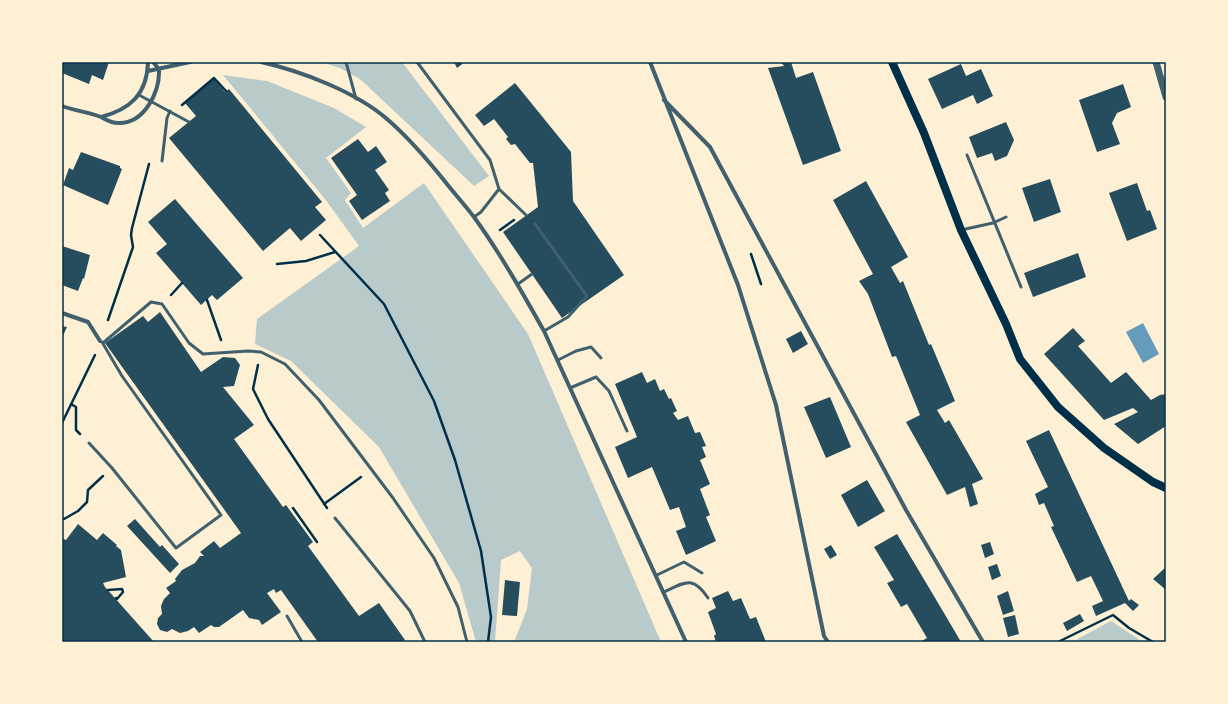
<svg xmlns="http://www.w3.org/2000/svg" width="1228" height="704" font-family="'Fira Sans Condensed',sans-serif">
<rect width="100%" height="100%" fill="#fdf0d5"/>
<path fill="#b9caca" d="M321,62H402L489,176L474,186L360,79L340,68Z
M223,75L267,81L334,108L366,127L326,158L351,193L345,200L363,228L424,183L528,334L661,642H514L527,609L532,568L520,551L501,560L495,642H476L459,583L379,447L291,361L255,344L257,319L359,246L325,199Z
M1111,621L1143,642H1072Z"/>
<path fill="#669bbc" d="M1143,323L1159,354L1143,363L1126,332Z"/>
<path fill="#264d5e" d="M62,62H109L103,80L92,75L89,84L62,73Z
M454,62H465L457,68Z
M781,62H791L796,78L813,72L841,151L803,165L768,68L784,66Z
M961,64L966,76L981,69L993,96L977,104L973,95L942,109L928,79Z
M214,79L225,92L229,89L322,202L315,207L326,220L301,241L290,228L263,251L169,138L196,116L185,103Z
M515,83L571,152L573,201L624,275L562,318L503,232L538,207L533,163H530L515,144L511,145L506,139L508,137L494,119L484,126L475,115Z
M1123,84L1131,107L1117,113L1112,123L1120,144L1097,152L1079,100Z
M1006,122L1014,140L1007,156L995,161L992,153L977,158L969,137Z
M358,139L368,152L376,146L387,162L375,170L389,190L385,193L390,201L362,220L349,201L357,195L331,158Z
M81,152L120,166V168L122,169L108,205L63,185L69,168L73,170Z
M1050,179L1061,212L1034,222L1022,188Z
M866,181L908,257L891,267L900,283L903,281L929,345L931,344L955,401L937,410L945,423L949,420L983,479L972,484L978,504L970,507L965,487L947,495L906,422L920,415L896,356L892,357L868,294L859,281L873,274L833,200Z
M1137,183L1147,211L1150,210L1157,229L1127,241L1109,193Z
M175,199L243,278L217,300L212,295L201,305L156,253L167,244L148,222Z
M62,246L90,255L84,279L83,278L78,291L62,285Z
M1078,253L1086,277L1033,297L1024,273Z
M160,312L201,372L223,357L235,358L240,365L234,386L223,387L254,425L234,439L283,507L286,505L313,542L308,546L359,616L379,603L405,640L402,642H318L281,590L276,593L274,589L267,593L281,612L262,625L259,620L249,618L243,610L219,627H214L211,625L199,633L194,627L188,631L180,633L172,629L167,632L160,630L157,624L158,618L162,614L161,606L164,599L170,593L166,588L176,581L175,579L182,570L195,563L200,556H204L200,552L214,541L220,548L241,533L105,343L143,316L148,322Z
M62,326L67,327L62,338Z
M1073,328L1085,341L1078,346L1111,383L1126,372L1151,400L1160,395L1166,394V426L1138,444L1114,424L1138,412L1133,408L1104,420L1044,354Z
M801,331L808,344L793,353L786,339Z
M642,372L647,383L655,379L660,391L664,389L669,399L671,398L677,411L673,413L678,420L688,416L695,433L700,432L706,446L702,447L706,457L700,460L710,484L700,489L710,515L706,517L716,541L686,555L676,531L686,527L679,507L670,510L652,467L628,478L615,447L637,437L615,384Z
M830,397L851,447L826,458L804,407Z
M1049,430L1129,601L1131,599L1139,605L1133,611L1125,603L1096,616L1092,606L1103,601L1091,576L1077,582L1051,527L1054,526L1044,503L1039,505L1035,494L1048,487L1026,441Z
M867,480L885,511L858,527L841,495Z
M135,519L160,547L162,545L179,564L170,573L127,526Z
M78,524L97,540L103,533L117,545L116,546L121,550L126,577L103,583L105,587L154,642H62V538L66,540Z
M897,534L944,613L961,642H920L927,638L907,604L901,607L887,583L894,580L874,547Z
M990,542L994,554L985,558L981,545Z
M831,545L837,555L830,559L824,549Z
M997,564L1001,576L992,580L988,567Z
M1166,567V587L1165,589L1153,579Z
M505,580L520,582L517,616L502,615Z
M728,591L733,601L741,598L750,619L756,617L766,642H716L714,636L716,634L708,612L716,608L712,598Z
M1008,591L1014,611L1003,615L997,596Z
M1080,614L1084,621L1067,631L1063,623Z
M1015,615L1019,634L1008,637L1003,618Z"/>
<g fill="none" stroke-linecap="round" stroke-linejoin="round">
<path stroke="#003049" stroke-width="2.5" d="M182,105L214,78L226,91
M500,230L514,220
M320,235L384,304L434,401L455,460L481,551L491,617L488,642
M751,254L761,284
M277,264L306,261L335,252
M171,295L182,283
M207,300L221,340
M108,320L133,247L131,235L132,228L149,164
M258,365L253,389L268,419L327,508
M71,404L76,407V430L80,434
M62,423L95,355
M324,504L361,477
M293,508L317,542
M62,518L64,519L78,511L87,502L88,490L103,476
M108,590L122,589L123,592L117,599L116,598
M1058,642L1113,615L1129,628L1153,642"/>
<path stroke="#3f606c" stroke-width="3" d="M346,62L356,99
M417,62L490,160L499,189L481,212L474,217
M139,95L189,122
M967,155L1021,287
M162,161L167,118L170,111
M499,189L526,215
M535,224L587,296L568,317L544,331
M961,230L993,223L1006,217
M518,284L532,274
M103,343L151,302L162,304L189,343L203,354L248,351L261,352L285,364L319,400L393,498L434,558L458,607L467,642
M558,360L576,351L591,347L601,358
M570,388L596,377L609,391L627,431
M89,443L112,468L176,548L221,515L122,376L102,342
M335,518L410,611L425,642
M657,575L684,562L702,573
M664,592C685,582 693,575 708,598
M287,616L302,642"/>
<path stroke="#3f606c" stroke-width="4" d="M261,62C301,71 356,92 387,119C408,137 426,158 443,179C453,192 464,204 474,217C500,253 522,292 544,331L686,642
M650,62L738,285L776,405L824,636L828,642
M148,71L190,62
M664,100L710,147L906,510L983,642
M62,106C75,111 89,112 101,117C107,120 111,123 118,123C145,124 160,91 159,69L153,62
M101,117C131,109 147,94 148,62
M62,313L88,322L100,341"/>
<path stroke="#3f606c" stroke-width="7" d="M1156,62L1166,97"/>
<path stroke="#003049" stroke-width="8" d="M892,62L924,133L961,230L1006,324L1020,359L1058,407L1104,448L1153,482L1166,488"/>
</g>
<rect width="1228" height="704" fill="none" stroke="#fdf0d5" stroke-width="126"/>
<rect x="63" y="63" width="1102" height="578" fill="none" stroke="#003049" stroke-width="1.5"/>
</svg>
